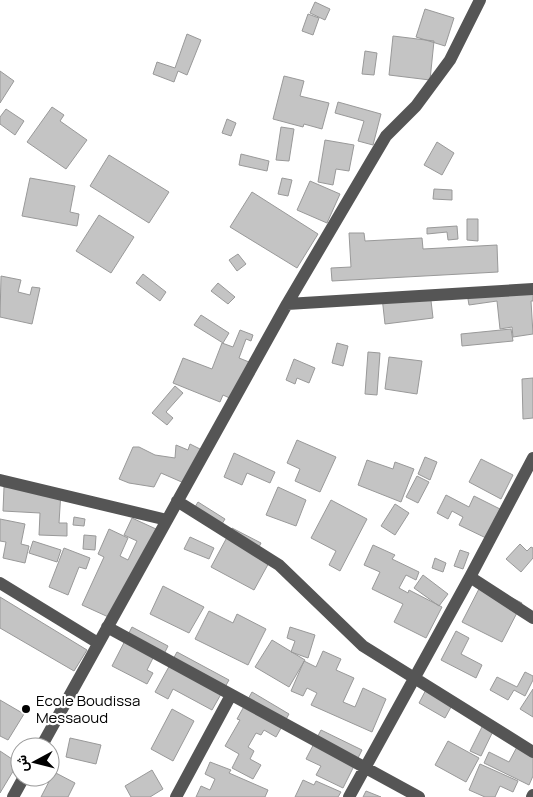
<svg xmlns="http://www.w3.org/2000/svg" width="533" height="797" font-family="Manrope,Vazirmatn,sans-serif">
<rect width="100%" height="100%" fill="#fff"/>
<path fill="#c4c4c4" stroke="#999" d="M315,2L330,9L325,20L310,13Z
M425,9L454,18L445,46L416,37Z
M308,14L319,18L313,35L302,31Z
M187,34L201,40L187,75L178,71L174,82L153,74L157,62L175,68Z
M393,36L434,41L430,80L389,75Z
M365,51L377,53L374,75L362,74Z
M0,71L14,81L0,103Z
M284,76L304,81L300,96L329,103L322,129L304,124L303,127L273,119Z
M338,102L381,114L373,145L358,141L364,121L335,113Z
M52,107L64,115L60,121L87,140L66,169L27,142Z
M6,109L24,121L15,135L0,124V117Z
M227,119L236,123L231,136L222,133Z
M281,127L294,129L289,161L276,160Z
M325,140L354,145L349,171L336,169L333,185L318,182Z
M437,142L454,153L442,175L424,165Z
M241,154L269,161L267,171L239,165Z
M109,155L169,192L149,223L90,186Z
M30,178L75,186L70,212L79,214L77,226L22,216Z
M282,178L292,180L288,196L278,194Z
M310,181L340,194L327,223L297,210Z
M434,189L452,190V200L433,199Z
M252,192L318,234L297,268L230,227Z
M99,215L134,237L111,273L76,251Z
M467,219H478V241L467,240Z
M457,226L458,239L448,240L447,232L427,234V228Z
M349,233H364L365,241L422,238L423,249L497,245L498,272L332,281L331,268L351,267Z
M238,254L246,264L237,271L229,260Z
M143,274L166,292L160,301L136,283Z
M1,276L21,280L18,292L30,295L32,287L40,288L32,324L0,317Z
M218,283L235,297L228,304L211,291Z
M533,285V301H531L533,334L513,337L512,327L500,329L497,301L469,305L467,293Z
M430,292L433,318L385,324L382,297Z
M201,315L229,333L223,343L194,325Z
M511,329L513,341L462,346L461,334Z
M240,330L253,335L251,341L246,339L239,358L249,362L234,400L223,395L220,402L173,383L183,358L212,369L222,343L233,347Z
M337,343L348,346L343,366L332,363Z
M368,352L380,353L377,395L365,394Z
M389,357L422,361L417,394L385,389Z
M294,359L315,368L309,383L297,378L295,384L286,380Z
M533,378V418L523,419L522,379Z
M175,386L183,393L166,412L173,418L167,425L152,413Z
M297,440L336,457L320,492L295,481L300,469L287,463Z
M190,444L202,450L184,483L161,473L154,487L129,483L119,479L133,447H139L155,455L175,458L176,445L188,450Z
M234,453L275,472L270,483L247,473L242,485L224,477Z
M425,457L437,462L430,480L418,474Z
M481,459L513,475L501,499L469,482Z
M367,460L393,469L395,462L414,469L401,502L358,485Z
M417,476L429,482L418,503L406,497Z
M4,487L61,491L59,523H67V536L39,535L40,513L3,511Z
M278,487L306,500L296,526L266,515Z
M446,495L469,507L474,496L500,509L486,538L459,525L463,517L452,511L448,519L437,513Z
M331,500L367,519L340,571L329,565L336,551L311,538Z
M198,502L225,519L217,532L190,515Z
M395,504L409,513L395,535L381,526Z
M74,517L85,519L84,526L73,525Z
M132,518L156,529L115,620L82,605L104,557L98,554L109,529L128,538L120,556L128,560L137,541L124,535Z
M0,519L25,524L21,544L29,546L25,563L3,558L6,542L0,541Z
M232,528L261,543L257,551L271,559L254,590L211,567Z
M84,535L96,536L95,550L83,549Z
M190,537L214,548L209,559L184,549Z
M33,541L61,550L57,562L29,553Z
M520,544L527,551L531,547L533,548V558L521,572L506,559Z
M373,545L395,555L392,559L419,572L416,580L406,575L399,588L408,593L409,590L442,607L426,638L394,622L403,604L372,589L380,572L364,565Z
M64,548L90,558L86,569L79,567L68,595L49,587Z
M460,550L469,553L463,569L454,566Z
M435,558L446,563L443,572L432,568Z
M423,575L448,594L439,606L414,588Z
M482,583L522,603L502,642L462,622Z
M163,586L204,607L189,633L150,614Z
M0,597L87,650L74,671L0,628Z
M209,611L233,623L237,614L266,629L248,665L195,639Z
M132,627L168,646L161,660L154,656L147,670L153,673L147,684L112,666Z
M290,627L315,635L308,658L291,652L295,641L287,638Z
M456,631L469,638L461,654L482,665L476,678L441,660Z
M272,640L305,660L289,687L255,667Z
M323,651L341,659L336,670L354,678L343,702L355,707L363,688L386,699L372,732L311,705L317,693L307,688L303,696L291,691L304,661L316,667Z
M177,652L229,680L212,710L173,689L168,699L155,692Z
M525,672L533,676V680L525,696L514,690L508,700L490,690L497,677L517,687Z
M429,684L456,698L445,718L419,703Z
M533,689V717L520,709Z
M252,692L289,714L276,737L264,730L261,735L256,733L248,747L254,751L250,759L261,765L253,779L232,768L239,754L225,746L240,720L237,719Z
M0,700L24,714L8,740L0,736Z
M172,709L194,721L173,761L151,749Z
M486,719L496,725L481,756L470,751Z
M321,730L362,750L343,788L316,775L321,766L306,759Z
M70,738L101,745L96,764L66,757Z
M448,741L479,758L466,782L435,765Z
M518,745L533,753V776L529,785L484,763L489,752L509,762Z
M0,751L18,763L0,793Z
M210,762L231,770L229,773L268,790L265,797H196L201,786L210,790L215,779L205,774Z
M480,764L518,781L513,792L500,786L495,797H485L469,790Z
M152,770L163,789L150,797H131L125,786Z
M54,772L75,783L68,797H41Z
M303,780L314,785L316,781L341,792L338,797H295Z
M366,791L381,797H363Z"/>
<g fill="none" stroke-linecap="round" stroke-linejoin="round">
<path stroke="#555" stroke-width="12" d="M287,304L533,289
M0,480L167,520
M177,501L279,565L363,646L533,752
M470,577L533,618
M0,583L98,643
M107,627L419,797
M41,747L287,304L386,136L416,106L450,60L480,0
M13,797L24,777
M176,797L231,695
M349,797L470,577L533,458
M532,797L533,795"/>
</g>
<circle fill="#000" stroke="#fff" stroke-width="2" cx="26" cy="709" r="5"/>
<g text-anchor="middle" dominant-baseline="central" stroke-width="4.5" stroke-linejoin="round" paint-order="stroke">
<g font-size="15" fill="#000" stroke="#fff" text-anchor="start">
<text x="36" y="700">Ecole Boudissa<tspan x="36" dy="17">Messaoud</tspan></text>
</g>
</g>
<g transform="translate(35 762) rotate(263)"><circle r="24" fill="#ffffff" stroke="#999999"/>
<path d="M0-4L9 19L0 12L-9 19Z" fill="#000000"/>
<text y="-8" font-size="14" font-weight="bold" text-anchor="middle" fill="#000000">ش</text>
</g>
</svg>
